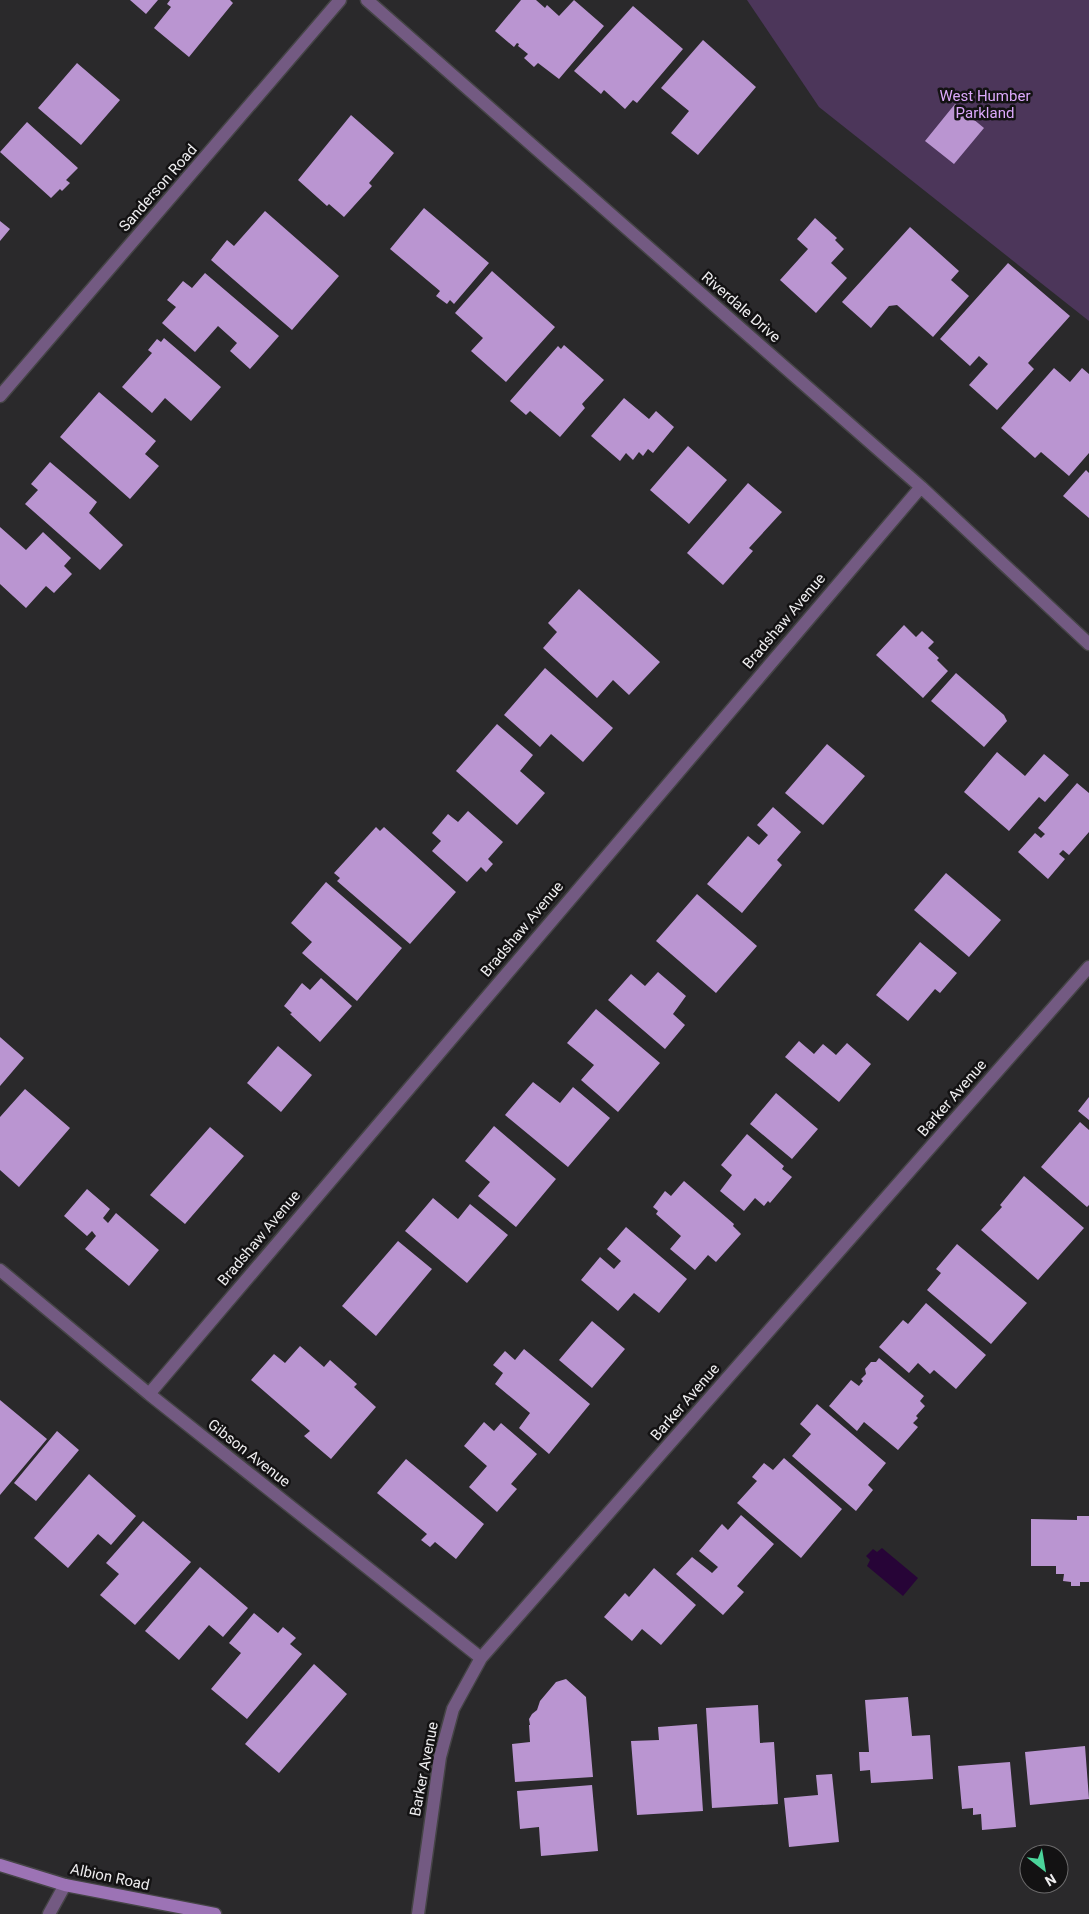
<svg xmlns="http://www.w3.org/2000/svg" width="1089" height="1914" font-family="Roboto,sans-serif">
<rect width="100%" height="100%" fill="#2a292b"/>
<path fill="#4c365a" d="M747,0H1089V321L819,107Z"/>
<path fill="#270437" d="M882,1548L918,1578L903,1596L867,1566L870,1560L866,1556L873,1549L877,1552Z"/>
<path fill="#ba95d1" d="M130,0H158L146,14Z
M170,0H230L233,3L189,57L154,28L171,7L167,4Z
M521,0H536L545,8L547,5L559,16L574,0L604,26L559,79L538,63L534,67L524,58L528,54L518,46L519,44L517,43L514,47L495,31Z
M633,6L683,49L637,103L633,100L625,109L604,90L601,94L574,71Z
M703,40L756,87L698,155L671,133L689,111L661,88Z
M77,63L120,100L81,145L38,108Z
M955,104L984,128L954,164L925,141Z
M351,115L394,153L369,183L372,186L344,217L329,204L327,206L298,180Z
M27,122L78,168L66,180L70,183L62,191L60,189L51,198L0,152Z
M424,208L489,263L454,304L450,300L447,304L436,296L440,291L390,249Z
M265,211L339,276L292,330L211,260L227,240L234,246Z
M815,218L837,238L835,240L844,249L831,263L847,278L816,313L780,280L808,249L797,239Z
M0,221L10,229L0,241Z
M910,227L959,271L951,280L969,296L933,337L897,305L889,306L871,328L842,302Z
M1008,263L1070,316L1028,363L1034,369L997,410L969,385L988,364L979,356L970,366L940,339Z
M492,271L555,327L506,382L471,351L483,338L455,313Z
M205,273L279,336L250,369L230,351L237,343L218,326L195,352L162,323L176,307L167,300L183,281L192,288Z
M164,338L221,387L191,421L165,398L152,413L122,387L152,353L148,350L157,339L161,342Z
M564,345L604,380L582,404L585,408L560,437L530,411L526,415L510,401L558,346L561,349Z
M1054,368L1070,382L1082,368L1089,374V453L1069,476L1041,452L1035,458L1001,428Z
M99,392L156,441L145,454L159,466L130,499L60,437Z
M624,398L649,419L656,411L674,427L653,453L648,449L643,456L639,452L633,460L626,453L620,461L591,436Z
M688,446L727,480L689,524L650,490Z
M50,462L97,502L89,513L123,545L100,570L25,504L38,490L31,484Z
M1086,470L1089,473V518L1063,496Z
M748,483L782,512L749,548L753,551L723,585L687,553Z
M0,527L26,550L43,532L71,558L64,566L72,574L54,593L46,586L26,608L0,584Z
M579,589L660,662L629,695L613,680L597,698L543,648L557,632L548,623Z
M904,625L916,637L922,631L934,642L928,648L939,658L937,660L948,671L923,698L876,655Z
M545,668L613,728L583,762L551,734L540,747L504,715Z
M956,673L1004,715L1007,721L984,747L931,701Z
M497,724L533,755L520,771L545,793L517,825L456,771Z
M827,744L865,776L823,825L785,793Z
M997,752L1025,776L1044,754L1069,775L1045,802L1039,797L1009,831L964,792Z
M1077,783L1089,793V832L1069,855L1063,850L1059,854L1065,859L1048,879L1018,852L1035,833L1041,838L1045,834L1038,828Z
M773,807L801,832L777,860L782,865L742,913L707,884L748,836L759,845L768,835L757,825Z
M468,811L503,842L488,859L493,864L486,872L481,867L467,882L432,851L441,841L432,833L448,814L458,822Z
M376,827L380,831L384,827L456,892L410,944L337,881L340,878L334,873Z
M946,873L1001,920L969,957L914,910Z
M326,882L402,948L357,1001L302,953L312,942L291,923Z
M697,894L757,946L716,993L656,941Z
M920,942L957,973L940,993L935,989L908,1021L876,995Z
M658,972L686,996L673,1014L685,1025L665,1049L608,1000L631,974L645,986Z
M321,978L352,1006L320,1042L290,1014L292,1013L284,1006L302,983L310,990Z
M596,1009L660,1063L618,1112L581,1080L594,1065L567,1043Z
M0,1037L24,1058L0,1086Z
M799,1041L814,1054L823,1044L836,1055L847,1043L871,1064L839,1102L785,1057Z
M278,1046L312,1075L281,1112L247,1083Z
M533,1082L560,1103L573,1087L610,1118L568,1167L505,1115Z
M25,1089L70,1128L19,1187L0,1170V1117Z
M776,1093L818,1129L792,1159L750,1124Z
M1089,1097V1120L1078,1111Z
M1080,1122L1089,1130V1205L1087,1207L1041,1167Z
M494,1126L556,1179L516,1227L478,1196L490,1182L465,1161Z
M210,1127L244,1156L185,1224L150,1195Z
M747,1134L784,1166L782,1169L792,1177L770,1203L768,1201L764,1206L755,1198L744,1211L720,1191L732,1175L721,1165Z
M1024,1176L1084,1228L1038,1280L981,1230L1002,1207L1000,1205Z
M684,1181L734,1224L733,1226L741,1234L716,1262L708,1255L695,1270L670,1249L681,1236L656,1214L658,1211L653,1207L665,1191L671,1196Z
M87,1189L110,1209L103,1218L108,1223L116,1213L159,1250L129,1286L85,1249L96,1236L92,1231L87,1236L64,1216Z
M433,1198L458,1219L470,1204L508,1235L467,1283L405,1231Z
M626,1227L687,1279L659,1313L634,1293L618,1311L581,1280L600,1257L614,1269L621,1261L607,1249Z
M398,1241L432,1269L376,1336L342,1306Z
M957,1244L1027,1303L991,1344L927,1290L941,1273L936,1269Z
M926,1303L986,1355L956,1389L934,1370L930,1374L918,1363L909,1373L879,1347L903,1320L908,1324Z
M592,1321L625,1349L592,1388L559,1360Z
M300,1346L324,1367L330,1360L357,1384L354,1387L376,1407L331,1459L304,1436L310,1431L251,1380L274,1354L285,1363Z
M524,1349L590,1404L549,1454L519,1428L530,1413L495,1384L503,1373L493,1365L505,1351L515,1360Z
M879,1358L924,1396L920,1401L925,1406L916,1416L918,1418L913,1423L918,1427L898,1450L864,1422L857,1431L829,1406L851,1380L859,1386L863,1381L861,1379L866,1374L865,1369L871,1362H876Z
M0,1400L47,1439L0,1495Z
M817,1404L886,1463L868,1485L873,1490L856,1511L792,1456L811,1434L800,1424Z
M484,1422L494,1431L501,1423L537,1454L511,1484L517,1489L497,1512L469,1487L487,1466L464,1446Z
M57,1431L79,1450L36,1501L14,1483Z
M784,1458L842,1509L801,1558L737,1503L757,1481L752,1477L764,1463L773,1470Z
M406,1459L484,1524L456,1559L435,1542L430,1547L421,1540L427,1534L377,1493Z
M89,1474L136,1516L111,1545L98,1534L68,1568L34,1538Z
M741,1515L774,1544L737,1586L744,1592L723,1615L676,1574L692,1557L712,1573L718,1567L699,1551L722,1524L728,1530Z
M1077,1516H1089V1582H1080V1586H1071V1582L1063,1581L1064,1574H1056V1566H1031V1519L1077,1520Z
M143,1521L191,1562L135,1625L100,1595L119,1574L106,1563Z
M200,1567L248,1608L223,1637L209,1625L179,1660L145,1631Z
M654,1568L696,1605L661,1645L642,1629L632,1641L604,1617L625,1593L629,1597Z
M254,1613L278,1633L283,1627L296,1638L290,1644L302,1654L247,1719L211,1689L241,1653L229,1643Z
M314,1664L347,1694L279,1773L245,1744Z
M566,1679L586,1697L593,1777L515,1782L512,1744L530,1742L529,1725H530L529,1719L532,1714L537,1710L540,1701L556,1682Z
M908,1697L912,1736L930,1735L933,1779L871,1783L870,1770L860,1771L859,1752H869L865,1700Z
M758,1705L760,1743L774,1742L778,1804L712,1808L706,1708Z
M697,1724L703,1811L637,1815L631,1741L659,1740L658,1727Z
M1085,1746L1089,1799L1030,1805L1025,1752Z
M1010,1762L1016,1827L982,1830L981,1814L973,1815V1808L962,1809L958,1766Z
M832,1774L839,1842L789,1847L784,1798L818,1795L816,1775Z
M592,1785L598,1851L541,1856L539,1827L520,1829L517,1791Z"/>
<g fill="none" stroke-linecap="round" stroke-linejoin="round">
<defs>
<path id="minor" d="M367,0L921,487L1089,644
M0,396L340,0
M0,1270L149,1394L481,1658
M149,1394L921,487
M49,1914L65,1885
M418,1914L440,1757L453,1709L481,1658L1089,967"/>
<path id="secondary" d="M0,1865L65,1885L215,1914"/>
</defs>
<use href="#minor" stroke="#454446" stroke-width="15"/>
<use href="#secondary" stroke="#454446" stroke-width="15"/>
<use href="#minor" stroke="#735a82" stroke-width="12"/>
<use href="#secondary" stroke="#9c73b5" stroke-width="12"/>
</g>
<g text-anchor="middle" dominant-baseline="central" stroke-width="5" stroke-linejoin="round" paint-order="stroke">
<g font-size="15" fill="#dca9fb" stroke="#131213">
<text x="985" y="96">West Humber<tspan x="985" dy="17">Parkland</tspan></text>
</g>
<g font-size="15" fill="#eeedef" stroke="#131213">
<text transform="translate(158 188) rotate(-49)">Sanderson Road</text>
<text transform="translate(741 307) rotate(41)">Riverdale Drive</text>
<text transform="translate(784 621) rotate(-50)">Bradshaw Avenue</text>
<text transform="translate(522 929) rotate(-50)">Bradshaw Avenue</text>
<text transform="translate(952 1098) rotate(-49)">Barker Avenue</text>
<text transform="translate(259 1238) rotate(-50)">Bradshaw Avenue</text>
<text transform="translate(685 1402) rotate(-49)">Barker Avenue</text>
<text transform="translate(249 1453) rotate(38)">Gibson Avenue</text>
<text transform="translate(424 1769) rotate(-79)">Barker Avenue</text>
<text transform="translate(110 1877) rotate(12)">Albion Road</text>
</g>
</g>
<g transform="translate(1044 1869) rotate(149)"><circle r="24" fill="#131213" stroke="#6b6a6b"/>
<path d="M0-4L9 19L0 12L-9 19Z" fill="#4bd49b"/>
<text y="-8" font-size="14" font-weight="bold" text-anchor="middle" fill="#eeedef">N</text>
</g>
</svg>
